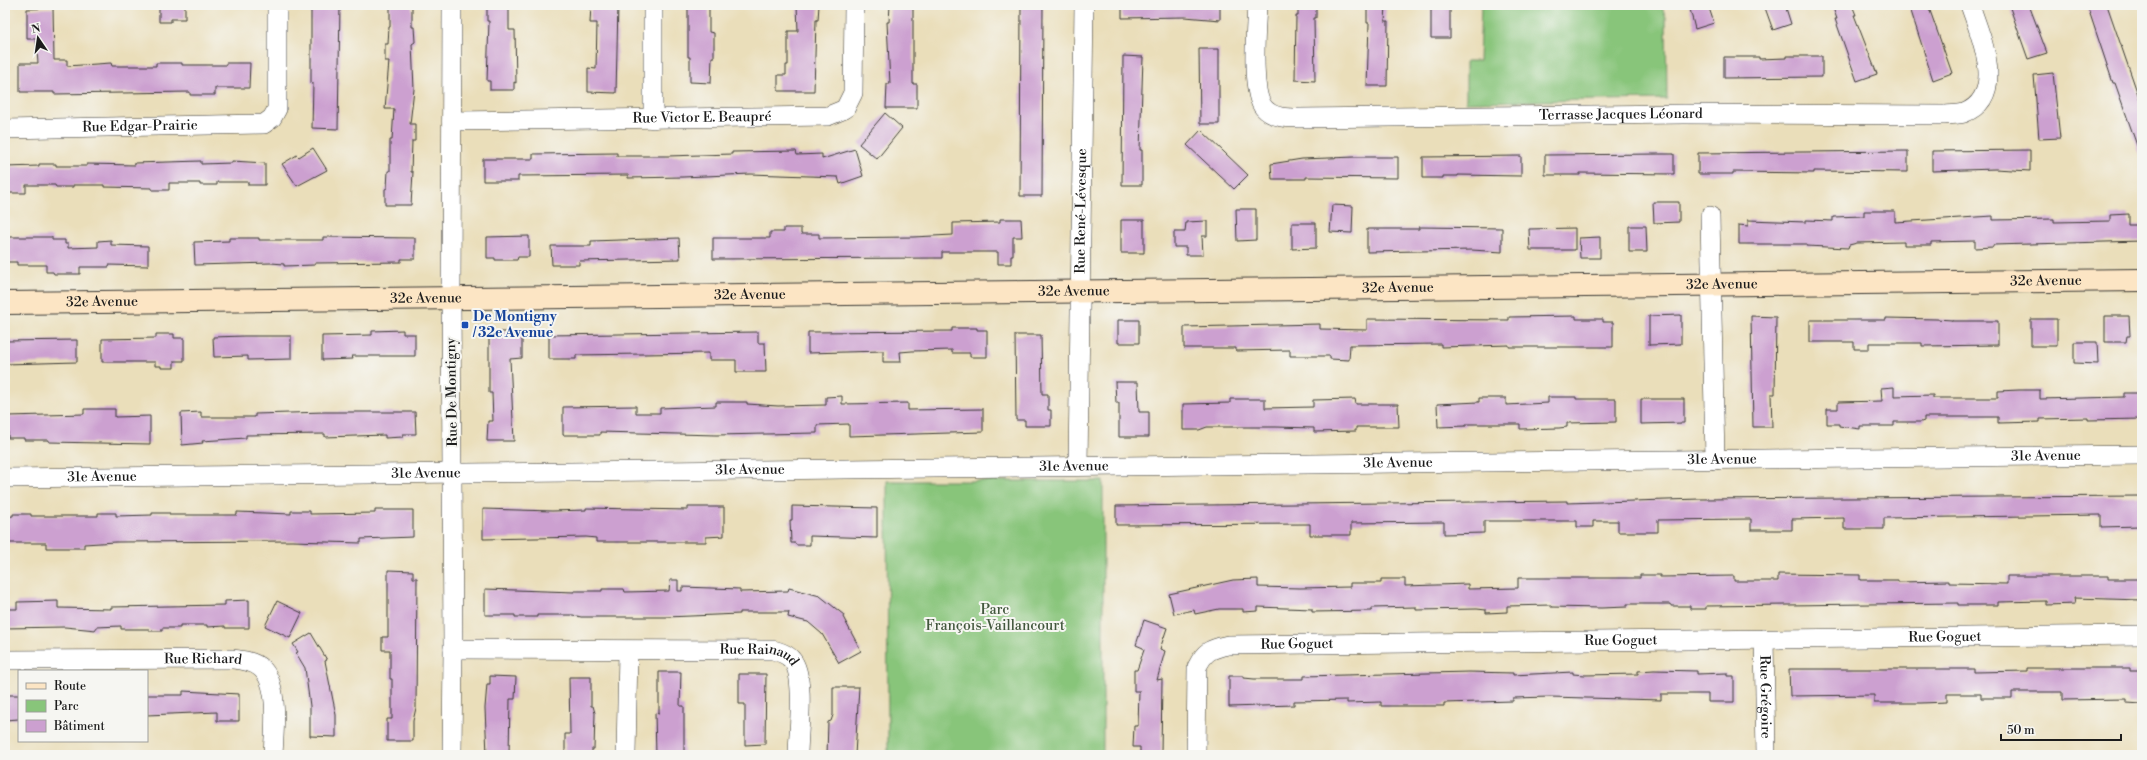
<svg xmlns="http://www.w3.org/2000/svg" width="2147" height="760" font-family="'Libre Bodoni',serif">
<rect width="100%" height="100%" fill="#f6f6f2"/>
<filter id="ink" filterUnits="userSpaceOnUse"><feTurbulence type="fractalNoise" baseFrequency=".025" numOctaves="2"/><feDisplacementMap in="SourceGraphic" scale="8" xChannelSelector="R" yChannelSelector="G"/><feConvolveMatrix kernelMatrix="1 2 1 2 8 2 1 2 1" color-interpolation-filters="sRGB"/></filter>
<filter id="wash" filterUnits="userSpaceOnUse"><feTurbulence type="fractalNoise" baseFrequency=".012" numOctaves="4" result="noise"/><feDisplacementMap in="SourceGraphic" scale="16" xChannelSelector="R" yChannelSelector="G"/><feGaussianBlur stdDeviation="0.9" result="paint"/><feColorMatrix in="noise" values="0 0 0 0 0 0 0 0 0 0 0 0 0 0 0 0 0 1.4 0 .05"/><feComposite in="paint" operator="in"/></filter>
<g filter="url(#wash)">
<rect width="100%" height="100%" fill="#eadeba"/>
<path fill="#88c57a" stroke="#52704b" d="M1481,5H1661L1666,17L1667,99L1466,102V61H1479Z
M887,481H1103V755H888Z"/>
<g id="blocks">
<path fill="#cca0d0" d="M159,5H185V19H171V22H159Z
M311,5H340L338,129L312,128L313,83H311Z
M390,5H412V27H414L415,42L412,44L414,89L410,124H415V141H412L411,172H413L411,205H385V189L387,188L388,171H390V140H392L394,109H385L389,61H385V44H388L389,27H390Z
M487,5H509V30H515L516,83L514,82V90H490V81H487L489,21H487Z
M591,5H618L616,93L588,92V68L596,69L597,23H590Z
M688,5H709V32L714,33V57H712L711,83L690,82V57H688Z
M797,5H819L818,20H816L814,91H778V75H786V65H788V31H798Z
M890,5H913V84H917V108H886L887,84H890L887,22H889Z
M1021,5H1043L1042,196H1020Z
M1122,5H1220V20L1185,17L1122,18Z
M1298,5H1316V18H1314L1315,81L1295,80L1296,16H1298Z
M1367,5H1386L1385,21H1388L1387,86H1367L1369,23H1367Z
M1431,5H1450V38H1431Z
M1689,5H1708L1714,23L1695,29Z
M1764,5H1785L1791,24L1773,30Z
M1832,5H1852L1856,15H1854L1877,74L1857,81L1835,19H1837Z
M1909,5H1928L1952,73L1933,80Z
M2009,5H2029L2047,53L2028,59Z
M2087,5H2107L2142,106V154H2140L2115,83H2113Z
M53,8L54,60H67V66L111,63L112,66H156V63H182V65H226V63H250L249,88H215V95H190V92L54,94V92H20V63H38L36,39H27V9Z
M1199,49H1219V124H1200Z
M1123,56L1143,57L1140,150H1142V185H1122Z
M1787,56H1822V77L1724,78V57H1759V59L1787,58Z
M2053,73L2060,138L2039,139L2034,75Z
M885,113L902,128L877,159L859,144Z
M1201,130L1248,175L1234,189L1187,145Z
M313,148L327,170L297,186L282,164L297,155L299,157Z
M855,149L863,176L840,184L838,177L750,174L683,177L628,178V175L518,176V181H483V159H533V154L617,153V156H668L732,154V152L796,151L797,155L822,154V159Z
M2030,150V171L1995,169L1932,171V151Z
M1908,151V172L1814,171V173L1733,172V174H1698V153Z
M1661,154H1674V174L1580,173V175H1545V155Z
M1521,156V176L1458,175V176H1443V178H1423V157Z
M1355,157H1398V178L1306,177V179H1272L1271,164L1302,159Z
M201,161V164L232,163V161L265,163V185H248V182H217V185H200V183H169V190H152V188L104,187V185H73V187H56L55,185H26V193H8V190H5V167L39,166V164H56V166H87V164L135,165V163Z
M1653,202H1679V222L1654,223Z
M1332,205L1353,206L1352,233L1330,232Z
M1236,209H1256V240L1237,241Z
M1864,211H1895V222L1993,216V220L2054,219V222L2110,221V215L2129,214V225H2142V241L1993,245V247L1975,248V241L1931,242V245H1904V242L1857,243L1849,245L1848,248L1806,246V244H1739V225L1748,226V220L1806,222V220L1833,221V217L1864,216Z
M1000,219H1021L1022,237H1013V255H1011V264H998V252H942V258L713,259V238H770V232H784V228H801V234H819V238L913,237L953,235V223L1000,222Z
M1121,220H1144V253H1121Z
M1207,221V236H1202L1203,255H1186V247H1174V232H1185L1186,222Z
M1292,223H1316V248L1292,249Z
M1629,226H1646L1647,252H1629Z
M1419,227L1502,228V252L1472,250L1367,252V229H1419Z
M1575,228V250H1530L1529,229Z
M529,236V257H518L517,260H495V258H487V237Z
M7,237H52V240H65V244H68V248L98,247V241L111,240V245L148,246V266L109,265V267H80V274H54L53,272H46V265H17V262H7Z
M323,237L415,238V259H401V262L315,263V265L284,266V264L271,263L195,265L194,242L229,241V238H259V240H323Z
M1600,237V258H1580L1579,238Z
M679,238L680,259L579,261V265H552L551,246H591V241Z
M1681,315V344L1649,345V316Z
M1576,316V319H1603V322H1613V347H1509V345L1441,347V344L1350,345L1349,360L1330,359V356H1290V350L1236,351V348H1184V327L1320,324V329L1367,330V319L1509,320V317Z
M1751,316L1776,317L1775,394H1771L1772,427H1753Z
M2105,316H2129L2130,336H2127L2126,342H2105Z
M1886,318L1936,319L1952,320V321H1998V345L1922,346V343H1869V349H1854V342H1810V320H1886Z
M2031,319H2057V346H2031Z
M1118,320H1139V343H1118Z
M952,328H977V330H987V357H970V353H952V350L912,351L900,352L901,362H883V351L808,353V332L952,331Z
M403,330V334H415V356H352L353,359L322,360V336L372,335V331Z
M489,332H522V358L510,359L514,441H487L488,421H493L492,393H489Z
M758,332V343H765L766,372H736V360H709V353L576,355V359H549V335Z
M156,334H174V338H184V361H174V368H161V366H155V362H102V339L156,338Z
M1015,335H1041L1042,394H1048V410H1051V426H1025V420H1016Z
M244,336H291V359L248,360V356L214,357L213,337Z
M77,340V362L5,364V341Z
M2074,342H2097L2098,364L2074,363Z
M1115,382H1138L1139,412H1149V437H1119V403H1116Z
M1894,387V396L1933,395V398H1998V391L2019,390H2040V399L2124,397V393H2142V419L2088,420V418L2040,419V422L1998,423V417H1924V421L1921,422H1894V426H1860V429L1839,426V424H1827V409H1838V402L1882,401L1881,388Z
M842,396V404L908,403V410L983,409V432L849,436V424L817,425V433L716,435L600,432V435H563V407L636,406V413H660V408L716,406V402H747V404L778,406L826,405V397Z
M1548,397H1576V399H1616V422L1567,423V427L1559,428L1520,429V424H1466V426L1438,427L1437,404L1479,402V398H1506V405L1548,403Z
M1230,399H1265V408L1313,407V400L1355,399L1356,404H1398L1399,427H1356V431L1314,432V428L1276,427H1207L1199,430H1183V404L1230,403Z
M1641,399H1684V423L1641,424Z
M84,409H115V417L150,416V444L49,442V440H24V438H8V416L84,414Z
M201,412V417H255V414L325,412H415L416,434H403V437L385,438V435L325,437V434L246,435V438L202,441L203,443L182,445L181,413Z
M2141,496V526L2101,527V515L1884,518V529H1844V518L1792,519V530H1751V519L1658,520V532H1618V521H1593V527H1577V521H1484V533L1444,534V522L1351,523V535H1310V524L1116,525V506L1567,501V503L1700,499Z
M792,506L877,508V538L810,536V545H796L795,543H791L790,520H792Z
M688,507H724V536L706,537V542H596V538L586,537L483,539V509L552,511L586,510V508L688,510Z
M375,510H413V537L361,539V543L292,541L116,542L84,544V548H46V543H5V517L13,516V514H31V516H98V513H116V516L152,515V513H170V515H237V512L291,514V511H310V514L375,513Z
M388,570L413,571V578H417L416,708L413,721V741H387V719H392V679H390V650H382V637H388Z
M1778,574L1860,575V580H1898V582L1949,581V583L2007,584V576H2108V579H2142V600L2074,598L2075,604L2046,605V601L1998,602V605H1958V603L1869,604L1706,606V609H1690V606H1671V604H1627V607L1601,608L1551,607V605L1507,606V612L1486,613V610L1477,609L1416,610V607L1372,608V611L1312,612V609L1258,607V611L1243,612V609H1219L1195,614L1194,610L1174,614L1169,594L1233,580L1258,579V587L1300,588L1350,587V583H1381V579H1405V586L1468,584V589L1518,588V578H1640V575H1660V577L1734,576V581H1778Z
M670,580H678V591H682V587L740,589V592L788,591L789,588L820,596L844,615L843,617L861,651L839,663L822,634L808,622L788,617L789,612H740V614L666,617H581L573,615H537V617H515V615H485V589L574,592V591H602V589H624L625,592L669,591Z
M249,600V628H225V626L207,627V625H180V628H162V631H149V629H121V626L96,627V630L65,627L5,628V609H17V602L58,601V608L111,609V607L225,605V601Z
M277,601L302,613L290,638L265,626Z
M1144,620L1167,628L1160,649L1165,651L1157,680L1162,679L1161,755H1140V747H1133L1134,726H1138L1139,691H1134V670H1137L1144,650L1143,648L1136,645Z
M311,633L327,660L325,661L336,715V737L310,736V706L305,668L296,653L298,652L293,644Z
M2027,668H2130V671H2142V704L2127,703V699L2062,700V692H2012V698H1981V694H1947V702L1921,703H1874V695L1790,696L1789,669H1974V672L2027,671Z
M1654,670L1697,671V674L1727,673V676H1734V702H1708V694H1661V700L1550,697L1513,698V701L1444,703V706H1381V702L1347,703V700L1294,701V705L1229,707V676H1244V678L1254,679H1304V676L1469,672L1513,673V675L1573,672V674L1585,675L1638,674V671Z
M659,672H681L680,706H684V755H656L655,713L659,714Z
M739,674H766L765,744L745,745V704H739Z
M490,676L516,677L515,699H510L509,755H487L485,708L487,684H490Z
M569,677H591V706H593L595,713L594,749H592V755H565V734H570Z
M833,687H859L855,755H827L828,722L831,721L833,715Z
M183,691L239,694V721H217V712L147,715V695H183Z
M5,695H19V719L5,720Z"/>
</g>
</g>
<g filter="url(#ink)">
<use href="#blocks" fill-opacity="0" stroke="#3b3934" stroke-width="1"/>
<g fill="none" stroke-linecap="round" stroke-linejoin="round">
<defs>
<g id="street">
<path id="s1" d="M1257,5C1256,27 1250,92 1264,108C1273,118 1287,118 1299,118L1684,114L1945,115C1951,114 1958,115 1964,113C2008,96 1980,35 1970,5"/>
<path d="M653,119V5"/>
<path id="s2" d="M452,121L828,116L845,109L853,93L854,5"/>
<path id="s3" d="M5,129L264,124L272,118L277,109V5"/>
<path d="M1710,216L1715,460"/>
<path id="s4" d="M1078,466L1084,5"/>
<path id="s5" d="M5,478L2142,455"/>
<path id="s6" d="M1764,639L1766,755"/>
<path id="s7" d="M453,649L773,650C780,652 787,654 792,660C806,676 798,734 798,755"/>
<path id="s8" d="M5,660L232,659C241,660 253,661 261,668C280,684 274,732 273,755"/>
<path d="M452,755L453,649L451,297L452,5"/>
<path d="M626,755L628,651"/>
<path id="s9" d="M1196,755L1197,667C1205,651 1210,649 1228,645L2142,635"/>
</g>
<g id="secondary">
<path id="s10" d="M5,303L2142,280"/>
</g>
</defs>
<use href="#street" stroke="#3b3934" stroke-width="20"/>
<use href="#secondary" stroke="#3b3934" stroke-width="24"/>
<use href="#street" stroke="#fff" stroke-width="19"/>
<use href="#secondary" stroke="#fce5c4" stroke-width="22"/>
</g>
</g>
<rect fill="#1a4fb4" stroke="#f6f6f2" stroke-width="1.5" x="461" y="321" width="8" height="8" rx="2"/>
<g text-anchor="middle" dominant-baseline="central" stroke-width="4" stroke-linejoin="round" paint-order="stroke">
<g font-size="14" fill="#1c1c1c" stroke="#f6f6f2">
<text stroke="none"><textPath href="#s1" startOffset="464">Terrasse Jacques Léonard</textPath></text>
<text stroke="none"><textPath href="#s2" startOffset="250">Rue Victor E. Beaupré</textPath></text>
<text stroke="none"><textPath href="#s3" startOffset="135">Rue Edgar-Prairie</textPath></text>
<text stroke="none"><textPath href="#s4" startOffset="255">Rue René-Lévesque</textPath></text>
<text stroke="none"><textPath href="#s10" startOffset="2041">32e Avenue</textPath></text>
<text stroke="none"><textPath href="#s10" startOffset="1717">32e Avenue</textPath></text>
<text stroke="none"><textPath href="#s10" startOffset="1393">32e Avenue</textPath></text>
<text stroke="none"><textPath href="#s10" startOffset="1069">32e Avenue</textPath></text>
<text stroke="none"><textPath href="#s10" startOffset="745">32e Avenue</textPath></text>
<text stroke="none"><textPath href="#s10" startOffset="421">32e Avenue</textPath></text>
<text stroke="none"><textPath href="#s10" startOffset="97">32e Avenue</textPath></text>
<text transform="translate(452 392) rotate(-91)">Rue De Montigny</text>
<text stroke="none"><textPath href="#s5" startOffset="2041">31e Avenue</textPath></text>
<text stroke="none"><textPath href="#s5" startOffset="1717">31e Avenue</textPath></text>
<text stroke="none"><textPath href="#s5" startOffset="1393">31e Avenue</textPath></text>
<text stroke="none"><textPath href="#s5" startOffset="1069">31e Avenue</textPath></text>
<text stroke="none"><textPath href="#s5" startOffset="745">31e Avenue</textPath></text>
<text stroke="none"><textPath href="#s5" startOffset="421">31e Avenue</textPath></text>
<text stroke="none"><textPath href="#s5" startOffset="97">31e Avenue</textPath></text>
<text stroke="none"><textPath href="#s9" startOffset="845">Rue Goguet</textPath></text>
<text stroke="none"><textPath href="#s9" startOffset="521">Rue Goguet</textPath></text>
<text stroke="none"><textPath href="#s9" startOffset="197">Rue Goguet</textPath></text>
<text stroke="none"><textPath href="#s8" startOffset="198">Rue Richard</textPath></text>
<text stroke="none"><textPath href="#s7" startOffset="307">Rue Rainaud</textPath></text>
<text stroke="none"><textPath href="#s6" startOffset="58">Rue Grégoire</textPath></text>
</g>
<g font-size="14" font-weight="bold" fill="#164399" stroke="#f6f6f2" text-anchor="start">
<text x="473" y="317">De Montigny<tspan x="473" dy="16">/ 32e Avenue</tspan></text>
</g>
<g font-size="14" fill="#42573d" stroke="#f6f6f2">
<text x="995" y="610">Parc<tspan x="995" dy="16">François-Vaillancourt</tspan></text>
</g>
</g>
<rect width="2147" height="760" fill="none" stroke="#f6f6f2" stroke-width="20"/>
<rect x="18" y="670" width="130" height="72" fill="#f6f6f2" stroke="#9f9f9c"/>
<rect x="26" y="683" width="20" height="6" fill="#fce5c4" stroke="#9f9f9c"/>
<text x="54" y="690" font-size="12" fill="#1c1c1c">Route</text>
<rect x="26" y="700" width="20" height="12" fill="#88c57a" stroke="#9f9f9c"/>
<text x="54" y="710" font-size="12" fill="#1c1c1c">Parc</text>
<rect x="26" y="720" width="20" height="12" fill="#cca0d0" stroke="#9f9f9c"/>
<text x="54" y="730" font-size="12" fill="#1c1c1c">Bâtiment</text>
<g transform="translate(38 38) rotate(347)" stroke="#f6f6f2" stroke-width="3" paint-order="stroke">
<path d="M0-3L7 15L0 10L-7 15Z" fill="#1c1c1c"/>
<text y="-6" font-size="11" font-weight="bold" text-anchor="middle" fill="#1c1c1c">N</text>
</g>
<path d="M2001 734v6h120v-6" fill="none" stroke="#1c1c1c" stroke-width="2"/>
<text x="2007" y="734" font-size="12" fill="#1c1c1c" stroke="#f6f6f2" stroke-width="3" paint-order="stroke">50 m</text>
</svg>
